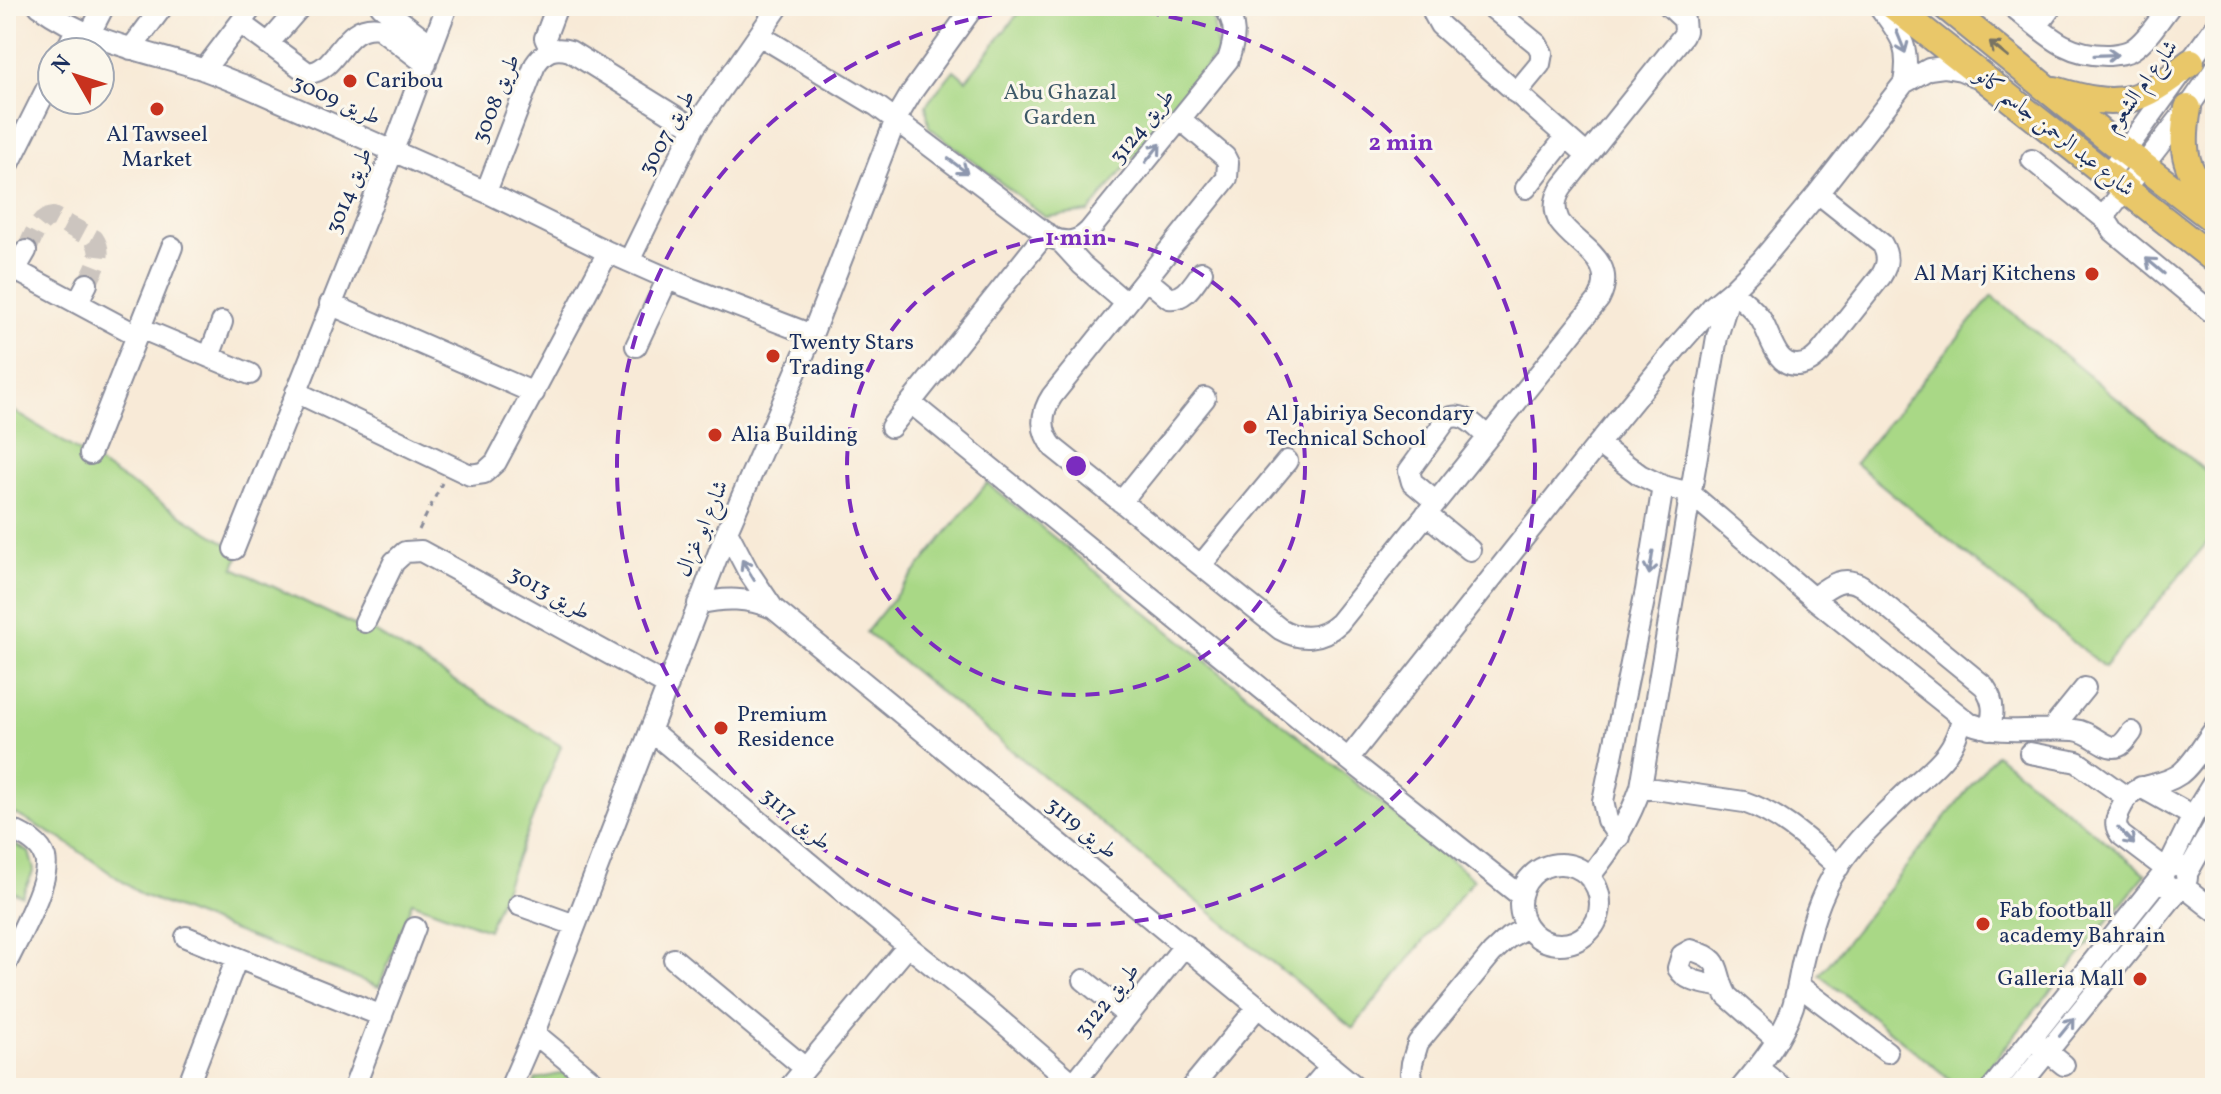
<svg xmlns="http://www.w3.org/2000/svg" width="2221" height="1094" font-family="Vollkorn,Amiri,serif">
<rect width="100%" height="100%" fill="#fbf7ec"/>
<filter id="ink" filterUnits="userSpaceOnUse"><feTurbulence type="fractalNoise" baseFrequency=".0125" numOctaves="2"/><feDisplacementMap in="SourceGraphic" scale="16" xChannelSelector="R" yChannelSelector="G"/><feConvolveMatrix kernelMatrix="1 2 1 2 8 2 1 2 1" color-interpolation-filters="sRGB"/></filter>
<filter id="wash" filterUnits="userSpaceOnUse"><feTurbulence type="fractalNoise" baseFrequency=".006" numOctaves="4" result="noise"/><feDisplacementMap in="SourceGraphic" scale="32" xChannelSelector="R" yChannelSelector="G"/><feGaussianBlur stdDeviation="1.8" result="paint"/><feColorMatrix in="noise" values="0 0 0 0 0 0 0 0 0 0 0 0 0 0 0 0 0 1.4 0 .05"/><feComposite in="paint" operator="in"/></filter>
<g filter="url(#wash)">
<rect width="100%" height="100%" fill="#f8ead7"/>
<path fill="#a9d886" stroke="#628472" stroke-width="2" d="M1024,6H1202L1212,14L1218,52L1089,212L1045,217L929,127L926,105L954,70L966,80Z
M1992,296L2215,479V533L2104,667L1855,463Z
M6,406L240,552L234,568L360,628L363,625L561,746L488,930L412,902L379,987L142,895L63,840L6,809Z
M987,483L1474,879L1353,1028L866,632Z
M1996,754L2146,874L1972,1088H1961L1820,975Z
M6,840L29,852L34,870L22,896L6,889Z
M564,1073L582,1088H532L536,1079Z"/>
</g>
<g filter="url(#ink)">
<g fill="none" stroke-linecap="round" stroke-linejoin="round">
<path stroke="#ccc5bf" stroke-width="20" stroke-dasharray="20 10" stroke-linecap="butt" d="M26,251C33,238 38,218 53,217L94,239C105,255 94,269 87,284"/>
<defs>
<path id="minor" d="M39,6C88,42 145,51 202,69C216,74 229,80 243,85L486,192L608,252L685,286L812,335
M381,6L432,45
M1435,6L1434,14L1440,25L1587,155
M1490,6L1537,44L1542,53L1540,64L1516,93
M1879,6C1900,35 1911,45 1904,83
M2012,6C2046,33 2064,56 2109,55C2118,54 2126,54 2133,49C2148,39 2159,20 2170,6
M240,23L308,73C338,72 342,22 379,28L426,64
M2037,26L2052,6
M89,35L104,6
M759,35L877,106L1052,238C1067,244 1078,242 1089,231L1228,60C1235,40 1238,23 1223,6
M268,44L301,6
M131,49L163,6
M550,49L545,38L557,6
M65,52L76,30
M2215,69L2188,108L2108,211L2106,220L2113,231L2215,315
M204,70L253,6
M1180,119L1225,157L1228,163L1227,178L1052,396C1040,414 1040,432 1054,448L1280,629C1301,641 1321,640 1339,623L1599,299C1619,260 1577,247 1559,221C1553,208 1555,197 1563,186L1683,36L1685,31L1684,20L1669,6
M2032,160L2106,220
M6,170L52,78
M2108,175L2215,27
M1526,188L1566,137
M486,192L535,65C544,51 554,46 570,51L694,128
M1060,241L1082,265L1126,303
M629,261L694,128L779,6
M6,265L137,335
M15,270L26,251
M1146,279L1169,298C1185,300 1193,284 1202,272
M77,303L87,284
M330,304L534,393
M140,328L250,374
M636,346L668,278
M209,357L222,322
M296,392L470,475L484,473L496,462L608,252
M911,403L1348,759L1521,896
M891,427L1046,233
M1598,444L1640,475L1663,486L1690,493L1813,598L1969,723C2002,736 2039,727 2074,730C2090,731 2102,747 2114,747C2123,747 2127,738 2132,732
M90,454L172,247
M1121,502L1205,398
M1436,502L1412,482L1409,471L1447,419C1463,410 1476,427 1488,437
M1426,514L1470,550
M727,531L748,571L773,608L1357,1088
M234,549L392,153L447,6
M1201,565L1287,461
M1813,598C1829,586 1843,574 1862,586L1984,686C1994,700 1995,713 1989,729
M698,604C726,597 747,598 773,608
M365,622L394,562L405,552L421,551L668,686
M650,730L908,946L993,1014L1073,1083
M2051,730L2085,688
M2030,753L2077,762L2126,797
M1348,759L1598,444L1682,341L1713,306L1731,291L1762,260L1818,193L1904,83L1929,69L1944,67L1961,70L1975,76
M1641,787L1744,802C1782,815 1809,841 1839,867
M2141,787L2193,816
M6,827C20,834 40,841 45,858C52,879 16,942 6,964
M1619,837L1607,820L1603,801L1646,590L1663,486
M1520 904a40 40 0 1 1 80 0a40 40 0 1 1-80 0Z
M2163 877a12 12 0 1 1 24 0a12 12 0 1 1-24 0Z
M2168,867L2193,816L2215,780
M2166,869L2121,835C2115,827 2115,822 2119,812C2135,776 2154,792 2180,774C2194,763 2204,743 2215,729
M2186,875L2215,824
M1589,877C1612,849 1629,821 1641,787L1717,337L1731,291C1742,299 1752,307 1760,318C1771,334 1774,366 1798,365C1808,364 1813,360 1820,353L1881,276C1888,265 1889,256 1882,244L1818,193
M2183,886L2215,911
M519,905L575,925
M186,937L382,1016
M674,959L805,1068
M1084,980L1127,1015
M1798,985L1887,1052
M1722,987C1706,983 1687,983 1678,968L1682,955L1691,950C1726,960 1713,971 1727,996L1777,1040
M534,1033L601,1088
M2038,1044L2064,1065
M1758,1068L1783,1088
M187,1088L237,958
M354,1088L415,928
M510,1088L534,1033L727,531L812,335L896,119L912,92L974,6
M789,1088L908,946
M1070,1088L1185,945
M1191,1088L1257,1008
M1312,1088L1331,1066
M1414,1088L1411,1073L1412,1063L1418,1043L1492,953L1508,938L1527,927
M1741,1088C1763,1062 1782,1038 1793,1006C1797,992 1799,978 1802,964C1810,929 1819,896 1838,867C1857,838 1884,814 1909,790C1935,766 1954,755 1962,718
M1992,1088L2163,874
M2018,1088L2180,888"/>
<path id="major" d="M1893,6L2215,260
M1945,6L2105,136L2215,221
M2055,90C2121,110 2138,104 2191,62
M2188,108C2180,155 2185,169 2215,206"/>
</defs>
<use href="#minor" stroke="#8a8c9a" stroke-width="24"/>
<use href="#major" stroke="#8a8c9a" stroke-width="30"/>
<path stroke="#8a8c9a" stroke-width="3" stroke-dasharray="6 6" stroke-linecap="butt" d="M419,530L442,483"/>
<use href="#minor" stroke="#fff" stroke-width="20"/>
<use href="#major" stroke="#e9c769" stroke-width="26"/>
</g>
<defs><path id="oneway-shaft" d="M-6 0H5M1.5-3L5.5 0L1.5 3" fill="none" stroke-width="1.6" stroke-linecap="round" stroke-linejoin="round" transform="scale(2)"/></defs>
<g stroke="#8d97ae">
<use href="#oneway-shaft" transform="translate(1901 42) rotate(68)"/>
<use href="#oneway-shaft" transform="translate(2106 55) rotate(-2)"/>
<use href="#oneway-shaft" transform="translate(1153 153) rotate(-51)"/>
<use href="#oneway-shaft" transform="translate(958 166) rotate(37)"/>
<use href="#oneway-shaft" transform="translate(2155 266) rotate(-140)"/>
<use href="#oneway-shaft" transform="translate(1651 563) rotate(99)"/>
<use href="#oneway-shaft" transform="translate(748 570) rotate(-121)"/>
<use href="#oneway-shaft" transform="translate(2126 836) rotate(47)"/>
<use href="#oneway-shaft" transform="translate(2067 1027) rotate(-51)"/>
</g>
<use stroke="#787363" href="#oneway-shaft" transform="translate(1999 50) rotate(-141)"/>
</g>
<g fill="none" stroke="#7b2cbf" stroke-width="4" stroke-dasharray="14 10">
<circle cx="1076" cy="466" r="229"/>
<circle cx="1076" cy="466" r="459"/>
</g>
<g fill="#c8321e" stroke="#fbf7ec" stroke-width="3">
<circle cx="350" cy="81" r="8"/>
<circle cx="157" cy="109" r="8"/>
<circle cx="2092" cy="274" r="8"/>
<circle cx="773" cy="356" r="8"/>
<circle cx="1250" cy="427" r="8"/>
<circle cx="715" cy="435" r="8"/>
<circle cx="721" cy="728" r="8"/>
<circle cx="1983" cy="924" r="8"/>
<circle cx="2140" cy="979" r="8"/>
</g>
<g text-anchor="middle" dominant-baseline="central" stroke-width="6" stroke-linejoin="round" paint-order="stroke">
<g font-size="22" fill="#1b2f5e" stroke="#fbf7ec" text-anchor="start">
<text x="366" y="81">Caribou</text>
<text x="157" y="135" text-anchor="middle">Al Tawseel<tspan x="157" dy="25">Market</tspan></text>
<text x="2076" y="274" text-anchor="end">Al Marj Kitchens</text>
<text x="789" y="343">Twenty Stars<tspan x="789" dy="25">Trading</tspan></text>
<text x="1266" y="414">Al Jabiriya Secondary<tspan x="1266" dy="25">Technical School</tspan></text>
<text x="731" y="435">Alia Building</text>
<text x="737" y="715">Premium<tspan x="737" dy="25">Residence</tspan></text>
<text x="1999" y="911">Fab football<tspan x="1999" dy="25">academy Bahrain</tspan></text>
<text x="2124" y="979" text-anchor="end">Galleria Mall</text>
</g>
<g font-size="22" fill="#1b2f5e" stroke="#fbf7ec">
<text transform="translate(2142 87) rotate(-54)">شارع ام الشعوم</text>
<text transform="translate(497 99) rotate(-68)">طريق 3008</text>
<text transform="translate(336 101) rotate(24)">طريق 3009</text>
<text transform="translate(1143 127) rotate(-51)">طريق 3124</text>
<text transform="translate(668 133) rotate(-61)">طريق 3007</text>
<text transform="translate(2054 133) rotate(38)">شارع عبد الرحمن جاسم كانو</text>
<text transform="translate(350 191) rotate(-68)">طريق 3014</text>
<text transform="translate(703 529) rotate(-67)">شارع ابو غزال</text>
<text transform="translate(549 594) rotate(29)">طريق 3013</text>
<text transform="translate(795 820) rotate(40)">طريق 3117</text>
<text transform="translate(1081 829) rotate(39)">طريق 3119</text>
<text transform="translate(1108 1001) rotate(-51)">طريق 3122</text>
</g>
<g font-size="22" fill="#3e5968" stroke="#fbf7ec">
<text x="1060" y="93">Abu Ghazal<tspan x="1060" dy="25">Garden</tspan></text>
</g>
</g>
<circle cx="1076" cy="466" r="12" fill="#7b2cbf" stroke="#fbf7ec" stroke-width="4"/>
<g font-size="24" text-anchor="middle" font-weight="bold" fill="#7b2cbf" stroke="#fbf7ec" stroke-width="6" stroke-linejoin="round" paint-order="stroke">
<text x="1401" y="150">2 min</text>
<text x="1076" y="245">1 min</text>
</g>
<rect width="2221" height="1094" fill="none" stroke="#fbf7ec" stroke-width="32"/>
<g transform="translate(76 76) rotate(309)"><circle r="38" fill="#fbf7ec" stroke="#a1a7b3" stroke-width="2"/>
<path d="M0-6L14 30L0 20L-14 30Z" fill="#c8321e"/>
<text y="-12" font-size="22" font-weight="bold" text-anchor="middle" fill="#1b2f5e">N</text>
</g>
</svg>
